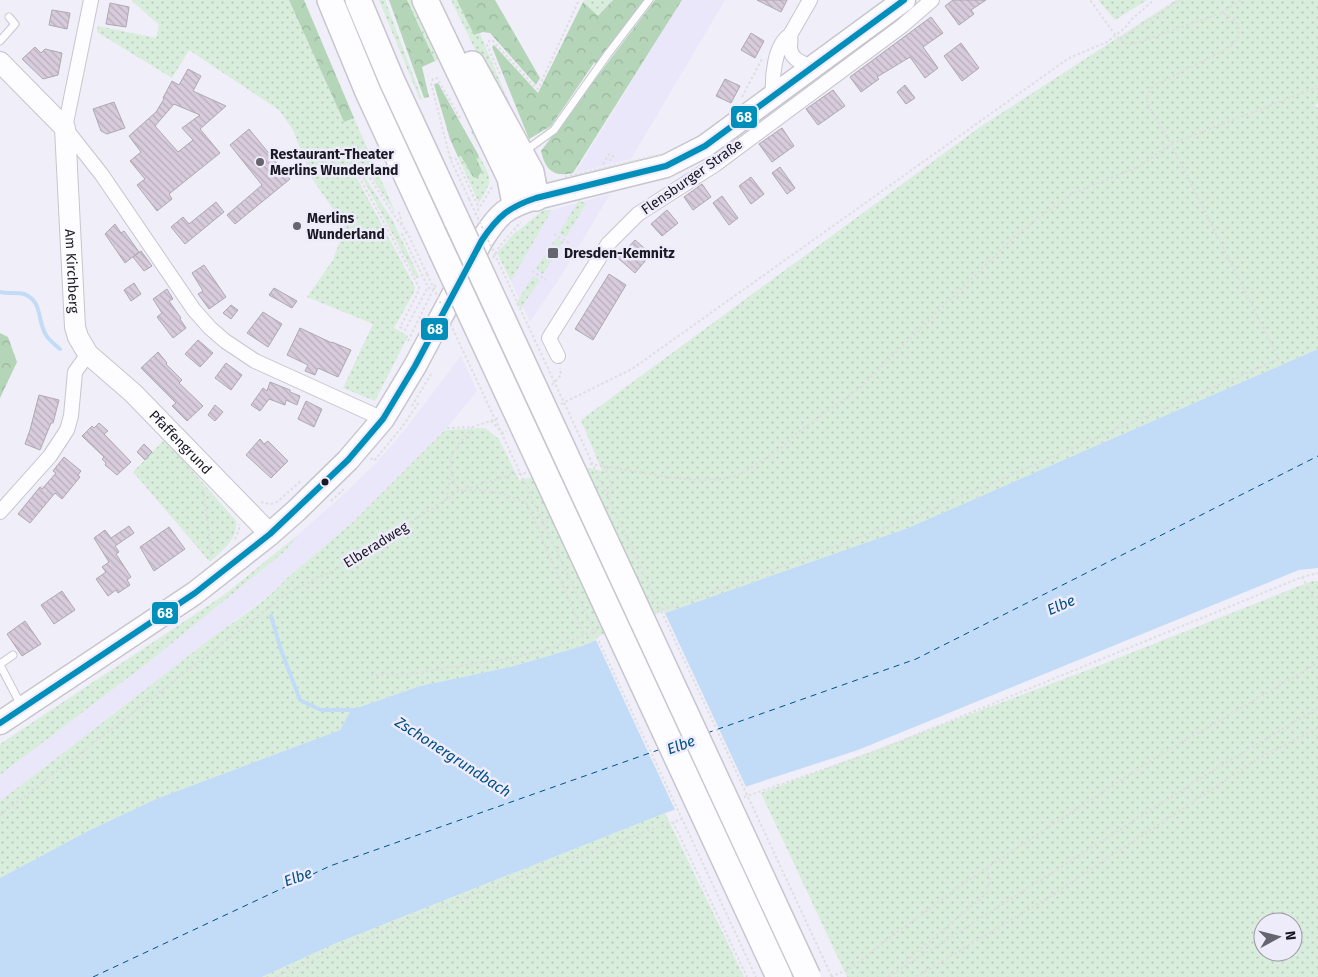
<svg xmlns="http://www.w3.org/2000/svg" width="1318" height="977" font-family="'Fira Sans',sans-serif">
<defs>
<pattern id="green-dots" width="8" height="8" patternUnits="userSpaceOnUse" patternTransform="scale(1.25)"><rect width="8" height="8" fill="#d9eddc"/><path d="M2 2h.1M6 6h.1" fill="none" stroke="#bacbbc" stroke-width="1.8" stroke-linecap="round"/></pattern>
<pattern id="forest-crowns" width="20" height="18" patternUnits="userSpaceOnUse" patternTransform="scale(1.25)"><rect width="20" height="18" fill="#b4d5b8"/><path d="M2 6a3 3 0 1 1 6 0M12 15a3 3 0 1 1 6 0" fill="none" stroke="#9ab69e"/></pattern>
<pattern id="building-back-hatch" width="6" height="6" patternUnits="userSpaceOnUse" patternTransform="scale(1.25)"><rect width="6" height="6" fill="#d7cbdc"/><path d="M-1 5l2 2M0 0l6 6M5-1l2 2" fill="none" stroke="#b8aebc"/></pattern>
</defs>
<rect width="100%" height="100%" fill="#f0eef8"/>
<path fill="#eae7fa" d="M682,0H725L631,159L575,173Z
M610,194L561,276L530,322L511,281L552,210Z
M461,356L477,391L445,430L353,522L286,579L277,589L221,631L100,726L0,801V775L150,661L284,552L299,534L345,493L374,465L403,432Z"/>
<path fill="url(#green-dots)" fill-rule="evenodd" d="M131,0H289L344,122L354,118L396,214L362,163L352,169L415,287L414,292L394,328L408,336L375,401L343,388L373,324L307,297L333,260L340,241L343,224L311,177L293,130L279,110L189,50L172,78L97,32L98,26L156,38L159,25Z
M379,0H385L422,99L420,100Z
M407,0H416L489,162L471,132L474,130L438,60L435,61Z
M451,0H457L474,35L480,34L517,121V122L486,72Z
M585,0H613L598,17L583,2Z
M1098,0H1147L1115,20Z
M1176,0H1318V103L1315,105L1318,108V349L908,528L668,612L579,647L510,667L420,686L351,710L340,730L156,799L88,831L0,878V801C69,749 137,696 205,643C231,622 265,604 286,579L353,522L445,430L485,428L499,439L519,480L590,468L602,471L581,420L980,127Z
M461,156L473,177L476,157L479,156C492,179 493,179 479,203L458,157Z
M364,176L393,221L419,277L416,278L362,177Z
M579,200L586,204L566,237L559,233Z
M543,210H552L511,281L497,253L516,231H518Z
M556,238L563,242L543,274L536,269Z
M533,276L540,280L521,308L516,304Z
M165,439L236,521C238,540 222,550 210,562L133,472Z
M299,534L284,552L150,661L0,775V744L224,595Z
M1312,581H1318V977H847L761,793L1093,668ZM1263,922H1293V952H1263Z
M665,813L744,977H262L334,944Z"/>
<path fill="url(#forest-crowns)" d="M289,0H304L354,118L344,122Z
M389,0H407L435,61L422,67L429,97L424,98Z
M457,0H495L540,78L536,85L490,33L483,32L474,35Z
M613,0H646L597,64L594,63L551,126L529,139L492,47L494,45L538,93L583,2L598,16Z
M655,0H682L573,173C553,178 545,169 541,151Z
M438,83L479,156L476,158L482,171L477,178L473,177L461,156L458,157L450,139L436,91L434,84Z
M0,333L8,337L17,362L0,398Z"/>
<path fill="#c2dcf8" d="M1318,349V568L1299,570L858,750L665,813L334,944L262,977H0V878L88,831L156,799L340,730L351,710L420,686L510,667L579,647L668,612L908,528Z"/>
<path fill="#f0eef8" d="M664,611L747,789L676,812L595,638Z"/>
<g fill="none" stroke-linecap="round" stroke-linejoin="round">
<path stroke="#c2dcf8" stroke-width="4" d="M0,292C8,294 16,292 24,294C43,301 37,321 46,335C49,340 55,345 60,349
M271,616L281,650L300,700L321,710H357"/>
<path stroke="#005186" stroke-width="1" stroke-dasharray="6 5" stroke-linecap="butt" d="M707,733L916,659L1318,456
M93,977L330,866L661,749"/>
</g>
<path fill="url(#building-back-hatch)" stroke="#ada9b1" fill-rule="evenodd" d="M757,0H787L781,12Z
M953,0H986L971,10L974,14L959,25L945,6Z
M110,3L129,7L126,27L106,24Z
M52,10L70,13L67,29L49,25Z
M931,17L943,33L923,47L938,68L925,78L910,57L877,77L879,79L861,92L850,77Z
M751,33L764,41L755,58L741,50Z
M961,43L979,68L962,81L944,56Z
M35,47L41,53L45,49L62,53L58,75L43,79L22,59Z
M188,69L201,76L193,91L226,106L200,129L220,153L169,194L172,199L157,211L137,185L145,179L130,161L141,152L129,136L156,112L164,99L163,98L172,81L179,85ZM174,104L200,115L182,128L193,140L178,152L155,126Z
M725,79L740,86L731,103L716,96Z
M905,85L915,98L906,104L897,92Z
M833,90L845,106L818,125L806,109Z
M114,102L125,128L107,134L101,131L93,109Z
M782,128L794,146L772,162L759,144Z
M249,129L290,179L235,224L227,215L262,185L230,145Z
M780,167L795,188L787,194L772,173Z
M751,177L764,194L751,204L739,186Z
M702,184L711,197L693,210L684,197Z
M722,196L738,218L729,225L713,203Z
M216,202L224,212L185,244L171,227L183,217L189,224Z
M667,210L678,223L662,236L651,224Z
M115,224L121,233L124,231L139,252L125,263L105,234Z
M635,240L651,254L635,273L618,258Z
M141,251L152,266L144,271L133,257Z
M204,265L226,297L209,309L198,294L203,291L192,273Z
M609,274L626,285L593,340L575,329Z
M134,283L141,294L131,301L124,290Z
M274,288L297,301L292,308L269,295Z
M167,289L173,299L169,301L181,318L180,319L186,328L173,338L157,317L162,313L153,299Z
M231,305L238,310L231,319L223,313Z
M263,312L282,324L268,347L247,333Z
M300,328L332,343V342L351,350L338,377L318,368L315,375L305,371L308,365L287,355Z
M198,340L213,353L200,367L185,354Z
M158,352L167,363L166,364L182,380L179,383L203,406L187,421L172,406L176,403L141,368Z
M226,363L242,375L231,390L215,378Z
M270,382L290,390V392L300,396L297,405L286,400L285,405L269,399L260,411L251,405L263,388L267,391Z
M39,395L59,400L53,423H51L40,450L25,444L30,430Z
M306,401L322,409L314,427L298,419Z
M215,405L223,412L215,421L208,415Z
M99,423L108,431L104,434L131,462L117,475L105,465L106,463L102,459L104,457L82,436L92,426L94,428Z
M260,439L264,444L268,441L288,461L271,478L246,455Z
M144,444L152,452L145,460L137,452Z
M64,457L81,471L78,475L80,477L62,499L55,493L30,523L18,514L40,487L42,489L56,473L53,471Z
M129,526L134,533L115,546L119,552L116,554L131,577L127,580L130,585L118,593L116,590L108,596L96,579L106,572L102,567L109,562L94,538L105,530L111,538Z
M169,527L185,549L154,571L140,547Z
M62,591L75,610L54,624L41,605Z
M25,621L41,644L22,656L7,634Z"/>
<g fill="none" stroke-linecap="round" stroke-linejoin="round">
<defs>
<path id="lane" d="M0,41L15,24L9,17
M525,151L554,130L607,55L649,0
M0,664L13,655
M0,665L21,705"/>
<path id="street" d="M91,0L65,128L102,175L194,310L210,328L225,341L255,361L383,419
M790,35C791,40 790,43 790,48C791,60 803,63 812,67
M773,95C772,78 774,45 790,35L810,0
M558,356L549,338L608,244L638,214L716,164L902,26L932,0
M0,512L50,456L67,430L71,416L75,372L88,354"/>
<g id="secondary">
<path id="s1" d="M0,62L65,128L75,327L78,337L88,354L133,393L270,534"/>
</g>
<path id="primary" d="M0,723L195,593L270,534L297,510L348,460L383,419L415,366L482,240C499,213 506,207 536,198L666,166L705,146L904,0"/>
<path id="highway" d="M330,0L368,92L441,250
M358,0L392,81L457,221
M425,0L510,178L515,204
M472,64L531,172L536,198"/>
</defs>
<use href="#lane" stroke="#c7c5ce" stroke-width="9"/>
<use href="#street" stroke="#c7c5ce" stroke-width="16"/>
<use href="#secondary" stroke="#c7c5ce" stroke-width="22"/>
<use href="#primary" stroke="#c7c5ce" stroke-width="25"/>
<use href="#highway" stroke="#c7c5ce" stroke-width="28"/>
<path stroke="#dedee0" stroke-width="2" stroke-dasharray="2.5 2.5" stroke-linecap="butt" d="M1222,13L1241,0
M1120,39L1180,0
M500,74L487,45L489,41L492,40L535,87L538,89L579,0
M742,97L762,59
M460,118L437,78L433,79L431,83L450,158L469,199
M450,158L456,159L479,208
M603,164L609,154L613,156L610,161
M399,212L402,224
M475,215L492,187
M407,232L402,234L428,287
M554,234L569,243
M493,258L499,247L521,222
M532,271L546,280
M427,274L407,232L396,218L364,169L357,173L419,287L417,295L400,327L405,330L428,287L432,290
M408,341L436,284
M552,385L561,375L560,368
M561,404L632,369L1069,58L1107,42L1125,28L1132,19L1154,0
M412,406L431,374
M491,421L503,433L506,431
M447,428L473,427L498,418
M371,458L374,461L402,427L418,404L415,401
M590,464L673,478L700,480L722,479L741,474L779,450L798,432L859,389L1015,236L1071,194L1140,166L1171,144L1318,87
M604,466L613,490L604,494
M41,486L46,491
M203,489L212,558
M459,491C443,458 451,454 472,428
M464,491C488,488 504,494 526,502L584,634
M446,500L451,474
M331,501L344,489
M261,502L271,504L277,502L302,480
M537,527L548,521
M235,539L239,530V524
M1302,577L1313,597L1318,598
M657,611L692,600L909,519L1279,359L1171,144L1147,103L1148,94L1153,86L1229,48C1244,33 1242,20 1222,13L1137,43L1128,45L1116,36L1090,0
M371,675L412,674L516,657L552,648L597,630
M744,797L877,751L1302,577L1318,573
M0,815L288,593L346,564L459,491L510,475L526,473
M673,822L747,977
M904,967L912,956L987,893L990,878L986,868
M275,977C408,916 547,866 685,818
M831,977L853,967L882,943L986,868L1155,758L1318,663
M888,977L1217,768L1318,708
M916,977L1051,896L1256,760L1318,728"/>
<use href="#lane" stroke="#fdfcfe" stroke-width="7"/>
<use href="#street" stroke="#fdfcfe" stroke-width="14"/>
<use href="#secondary" stroke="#fdfcfe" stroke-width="20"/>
<use href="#primary" stroke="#fdfcfe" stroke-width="22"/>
<use href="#highway" stroke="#fdfcfe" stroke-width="25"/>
<defs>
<path id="highway-bridge" d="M457,221L808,977
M441,250L779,977"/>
</defs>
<use href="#highway-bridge" stroke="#c7c5ce" stroke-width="28" stroke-linecap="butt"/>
<path stroke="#dedee0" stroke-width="2" stroke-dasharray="2.5 2.5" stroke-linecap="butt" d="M565,177L663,154
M469,199L832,977
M427,274L756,977"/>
<use href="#highway-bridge" stroke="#fdfcfe" stroke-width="25"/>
<defs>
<path id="bus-1" d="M0,723L195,593L270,534L348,460L383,419L415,366L482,240C498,216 509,207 536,198L666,166L705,146L904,0"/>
</defs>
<use href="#bus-1" stroke="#eeebfb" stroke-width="10"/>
<use href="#bus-1" stroke="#008fba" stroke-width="6"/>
</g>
<g fill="#66646e" stroke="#eeebfb" stroke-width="2">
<circle cx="260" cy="162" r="5"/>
<circle cx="297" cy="226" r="5"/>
<rect x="547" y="247" width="12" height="12" rx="2.5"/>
</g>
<circle fill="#1b1923" stroke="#eeebfb" stroke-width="2" cx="325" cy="482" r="4.5"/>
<g text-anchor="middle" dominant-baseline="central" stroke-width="5" stroke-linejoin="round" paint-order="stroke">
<g font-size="14" font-weight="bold" fill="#1b1923" stroke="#eeebfb" text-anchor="start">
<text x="270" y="154">Restaurant-Theater<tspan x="270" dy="16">Merlins Wunderland</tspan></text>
<text x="307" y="218">Merlins<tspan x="307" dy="16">Wunderland</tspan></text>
<text x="564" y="253">Dresden-Kemnitz</text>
</g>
<g font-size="14" fill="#1b1923" stroke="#eeebfb">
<text transform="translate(692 177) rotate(-35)">Flensburger Straße</text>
<text stroke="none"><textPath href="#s1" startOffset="236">Am Kirchberg</textPath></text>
<text stroke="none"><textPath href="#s1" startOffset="450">Pfaffengrund</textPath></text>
<text transform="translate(376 545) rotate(-32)">Elberadweg</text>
</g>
<g font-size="15" font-style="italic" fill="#005186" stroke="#eeebfb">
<text transform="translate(1061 605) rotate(-23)">Elbe</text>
<text transform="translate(681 745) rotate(-20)">Elbe</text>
<text transform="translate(453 757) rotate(33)">Zschonergrundbach</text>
<text transform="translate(298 877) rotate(-19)">Elbe</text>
</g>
</g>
<g stroke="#eeebfb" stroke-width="2">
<rect x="730" y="105" width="28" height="24" rx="5" fill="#008fba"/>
<rect x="420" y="317" width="29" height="24" rx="5" fill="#008fba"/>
<rect x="151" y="601" width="28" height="24" rx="5" fill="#008fba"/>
</g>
<g font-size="14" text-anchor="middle" font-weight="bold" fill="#fff">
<text x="744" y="122">68</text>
<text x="435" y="334">68</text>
<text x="165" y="618">68</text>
</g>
<g transform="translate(1278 937) rotate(83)"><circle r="24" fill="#eeebfb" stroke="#9a97a5"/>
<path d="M0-4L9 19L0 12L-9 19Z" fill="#66646e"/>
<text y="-8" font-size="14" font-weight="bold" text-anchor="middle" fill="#1b1923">N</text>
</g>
</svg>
